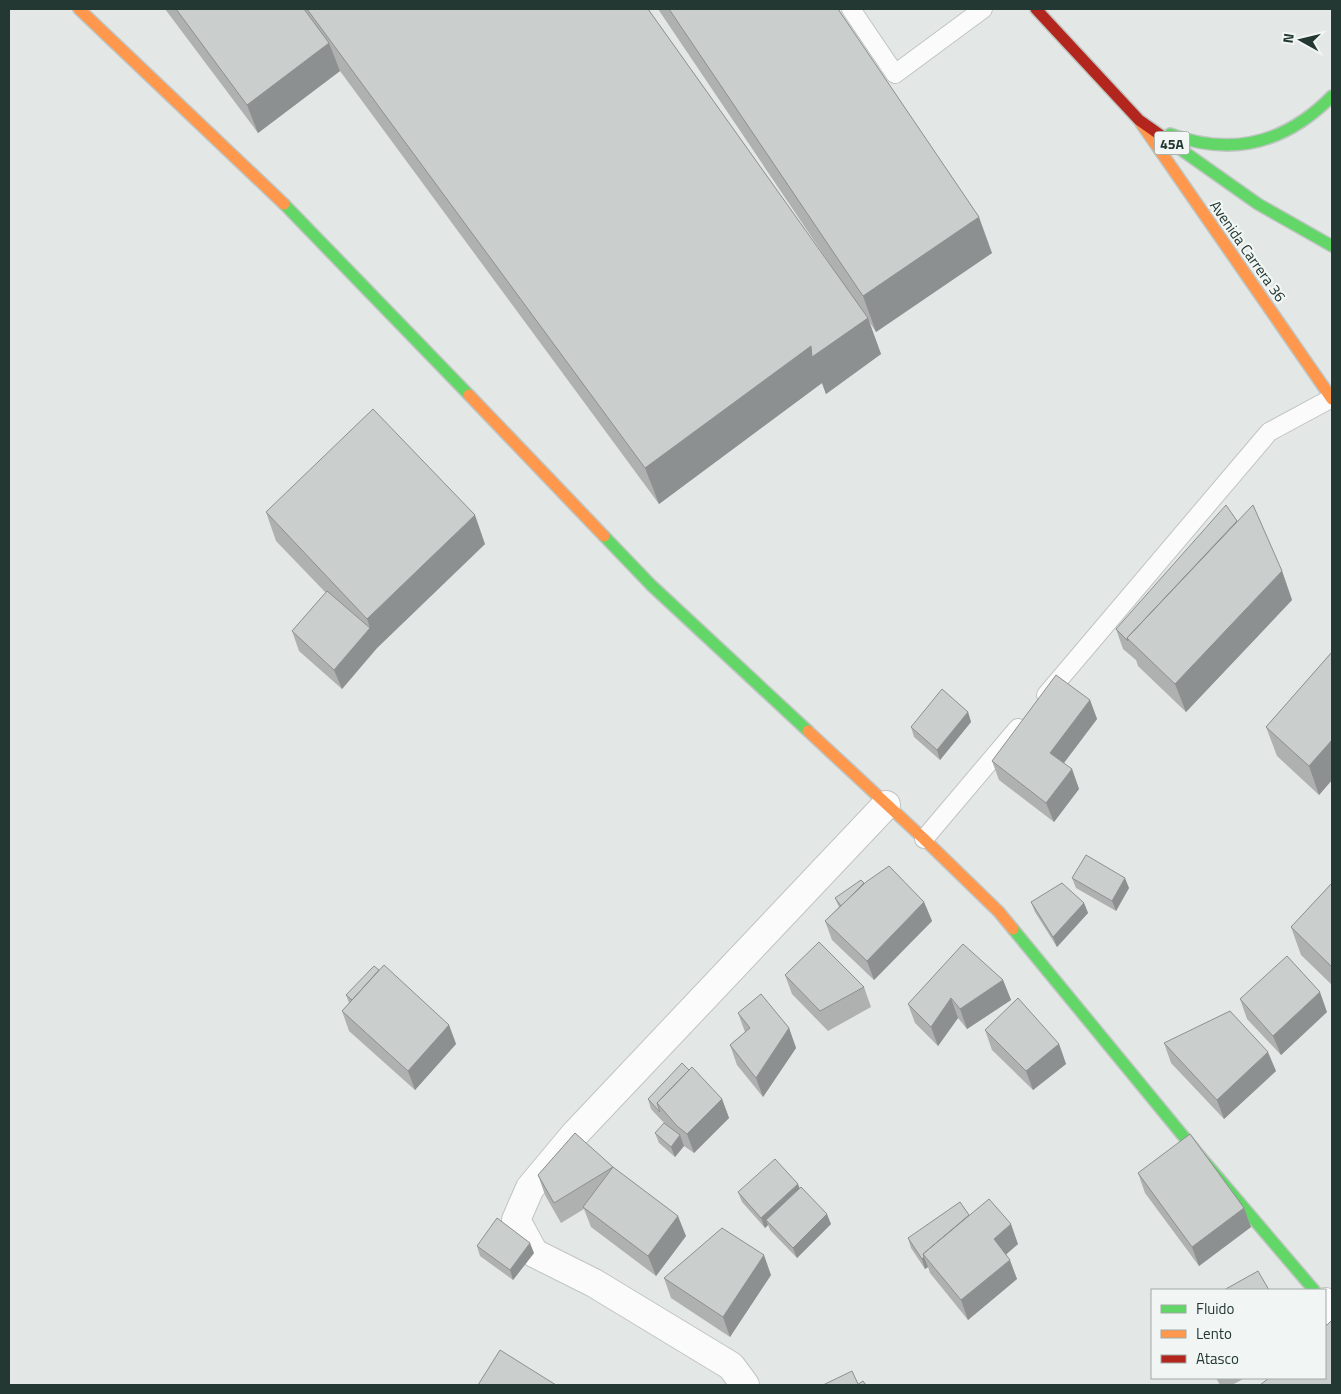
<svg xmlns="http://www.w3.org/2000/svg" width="1341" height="1394" font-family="'Titillium Web',sans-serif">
<rect width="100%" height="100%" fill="#e3e7e5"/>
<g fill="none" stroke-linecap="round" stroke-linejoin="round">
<defs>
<path id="lane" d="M851,9L895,74L983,9
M1046,695L1269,432L1332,398
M924,839L1018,728"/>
<path id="street" d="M1325,1302L1332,1311
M745,1385L731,1366L594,1283L534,1253L516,1220L530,1188L575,1134L886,805"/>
<path id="fast" d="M1170,134C1232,157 1286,143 1332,96
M1173,144L1258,204L1332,246
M284,204L469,395
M604,536L651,585L808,731
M1013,929L1198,1154L1314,1290"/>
<path id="slow" d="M79,9L284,204
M1141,123L1332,399
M469,395L604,536
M808,731L924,839L999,912L1013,929"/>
<path id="jam" d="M1036,9L1139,120L1173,144"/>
</defs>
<use href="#lane" stroke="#c0c4c2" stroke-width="20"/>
<use href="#street" stroke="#c0c4c2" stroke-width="30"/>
<use href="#fast" stroke="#bfc5c2" stroke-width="14"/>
<use href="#slow" stroke="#bfc5c2" stroke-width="14"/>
<use href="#jam" stroke="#bfc5c2" stroke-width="14"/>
<use href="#lane" stroke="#fbfbfb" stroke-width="18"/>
<use href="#street" stroke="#fbfbfb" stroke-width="28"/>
<use href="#fast" stroke="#63d668" stroke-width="11"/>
<use href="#slow" stroke="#ff974d" stroke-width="11"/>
<use href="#jam" stroke="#b3261e" stroke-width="11"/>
</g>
<path fill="#aeb1b0" d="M165,9H648L852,297L658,9H838L992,253L876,332L868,320L881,354L826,394L822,383L659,504L340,71L258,133Z
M266,512L485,544L377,648L342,689L299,651L292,631L326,593L276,541Z
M1237,522L1282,571L1292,600L1186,712L1138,666L1136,660L1123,649L1116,629Z
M1332,652V780L1319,795L1277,756L1266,727Z
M1090,700L1097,719L1064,763L1072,769L1079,789L1054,822L999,780L992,761Z
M968,712L971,722L940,760L914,737L911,727Z
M1072,878L1129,888L1116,911L1076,888Z
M864,883L924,902L932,921L874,980L832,940L825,921L839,907L835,898Z
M1332,883V985L1301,955L1291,927Z
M1031,902L1084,903L1088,913L1057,947L1035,912Z
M379,970L449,1025L456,1044L415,1090L349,1031L342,1011L349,1003L346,995Z
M785,975L864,987L871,1007L828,1031L792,994Z
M1003,980L1011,1000L967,1029L958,1018L938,1046L915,1023L908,1004Z
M1240,999L1327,1012L1281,1055L1247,1019Z
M738,1013L789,1028L796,1048L763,1097L737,1065L730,1045L745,1032Z
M985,1030L1059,1044L1066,1064L1033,1090L992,1050Z
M1164,1043L1276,1071L1224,1119L1171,1063Z
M689,1070L722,1099L729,1118L694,1153L684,1146L675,1157L659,1143L655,1133L665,1124L651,1109L648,1099Z
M575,1133L686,1236L656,1276L591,1227L584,1209L561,1223L545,1195L538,1175Z
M1138,1173L1244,1208L1251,1227L1199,1266L1145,1193Z
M799,1188L831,1224L797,1258L770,1230L768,1225L765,1228L742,1202L738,1192Z
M969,1215L1018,1244L1006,1254L1017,1279L968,1320L930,1273L928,1267L925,1269L911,1248L908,1238Z
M477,1246L534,1253L513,1280L480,1256Z
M771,1275L730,1337L671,1298L664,1278Z
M1216,1378H1245L1232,1385H1220Z"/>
<path fill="#8d9090" d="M329,43L340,71L258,133L247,105Z
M979,217L992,253L876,332L863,296Z
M868,318L881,354L826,394L822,383L659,504L645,468L811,346Z
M475,515L485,544L377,648L342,689L334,670L370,628L367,619Z
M1282,571L1292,600L1186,712L1175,684Z
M1090,700L1097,719L1057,772L1050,753Z
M968,712L971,722L940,760L937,750Z
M1332,740V780L1319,795L1309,766Z
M1072,769L1079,789L1054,822L1046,803Z
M1125,878L1129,888L1116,911L1112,901Z
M924,902L932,921L874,980L867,961Z
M1084,903L1088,913L1057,947L1053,937Z
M1003,980L1011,1000L967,1029L960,1009Z
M1320,992L1327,1012L1281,1055L1273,1036Z
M951,998L958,1018L938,1046L931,1027Z
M449,1025L456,1044L415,1090L408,1071Z
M789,1028L796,1048L763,1097L756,1078Z
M1059,1044L1066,1064L1033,1090L1026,1071Z
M1268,1052L1276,1071L1224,1119L1217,1100Z
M722,1099L729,1118L694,1153L687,1134Z
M680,1135L684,1146L675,1157L671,1147Z
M798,1184L802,1194L766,1220L768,1225L765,1228L761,1218Z
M1244,1208L1251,1227L1199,1266L1192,1247Z
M827,1214L831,1224L797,1258L793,1248Z
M678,1216L686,1236L656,1276L648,1256Z
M1011,1224L1018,1244L1001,1259L994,1239Z
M530,1243L534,1253L513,1280L510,1270Z
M764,1255L771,1275L730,1337L723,1317Z
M924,1257L928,1267L925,1269L922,1259Z
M1010,1260L1017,1279L968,1320L961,1300Z"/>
<path fill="#cacecd" stroke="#8d9090" d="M176,9H304L329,43L247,105Z
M307,9H648L868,318L812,357L811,346L645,468Z
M669,9H838L979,217L863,296Z
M373,409L475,515L367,619L266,512Z
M1226,505L1237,521L1127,638L1128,641L1116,629Z
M1253,505L1282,571L1175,684L1127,638Z
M327,591L370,628L334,670L292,631Z
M1332,652V740L1309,766L1266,727Z
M1056,675L1090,700L1050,753L1072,769L1046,803L992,761Z
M942,689L968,712L937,750L911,727Z
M1086,855L1125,878L1112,901L1072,878Z
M889,866L924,902L867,961L825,921L866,882Z
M861,880L864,883L841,906L835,898Z
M1062,883L1084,903L1053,937L1031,902Z
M1332,883V967L1291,927Z
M819,942L864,987L820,1011L785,975Z
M963,944L1003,980L960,1009L951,998L931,1027L908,1004Z
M1287,956L1320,992L1273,1036L1240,999Z
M384,965L449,1025L408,1071L342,1011Z
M374,966L379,970L352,1000L346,995Z
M761,994L789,1028L756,1078L730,1045L750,1028L738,1013Z
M1018,998L1059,1044L1026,1071L985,1030Z
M1230,1011L1268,1052L1217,1100L1164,1043Z
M682,1063L689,1070L657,1103L660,1112L648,1099Z
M692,1067L722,1099L687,1134L677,1126L657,1103Z
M664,1123L680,1135L671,1147L655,1133Z
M575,1133L613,1167L678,1216L648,1256L583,1207L613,1167L554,1203L538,1175Z
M1190,1134L1244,1208L1192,1247L1138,1173Z
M775,1159L798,1184L761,1218L738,1192Z
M801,1187L827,1214L793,1248L766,1220Z
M989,1199L1011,1224L994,1239L1010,1260L961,1300L923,1254Z
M960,1202L969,1215L923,1254L924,1257L922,1259L908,1238Z
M497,1218L530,1243L510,1270L477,1246Z
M722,1228L764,1255L723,1317L664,1278Z
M1258,1271L1269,1290H1224Z
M1332,1320V1385H1260L1269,1378H1325V1327Z
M500,1350L556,1385H478Z
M852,1371L858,1384L857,1385H823Z
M863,1381L866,1385H857Z"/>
<g text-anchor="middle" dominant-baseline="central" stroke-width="4.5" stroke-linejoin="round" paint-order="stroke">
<rect fill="#f1f6f4" stroke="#61716d" stroke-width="1" x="1154.5" y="131.5" width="35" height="23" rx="4"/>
<g font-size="14" font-weight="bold" fill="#233833">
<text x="1172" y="143">45A</text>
</g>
<g font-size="15" fill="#233833" stroke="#f1f6f4">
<text transform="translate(1248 251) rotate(55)">Avenida Carrera 36</text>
</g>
</g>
<rect width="1341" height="1394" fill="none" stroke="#233833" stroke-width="20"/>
<rect x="1151" y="1289" width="175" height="90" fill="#f1f6f4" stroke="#9faaa7"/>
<rect x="1161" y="1305" width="25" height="8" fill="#63d668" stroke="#9faaa7"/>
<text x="1196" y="1314" font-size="15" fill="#233833">Fluido</text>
<rect x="1161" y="1330" width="25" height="8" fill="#ff974d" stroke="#9faaa7"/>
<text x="1196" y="1339" font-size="15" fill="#233833">Lento</text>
<rect x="1161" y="1355" width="25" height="8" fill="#b3261e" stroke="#9faaa7"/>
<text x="1196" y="1364" font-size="15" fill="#233833">Atasco</text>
<g transform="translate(1301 40) rotate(278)" stroke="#f1f6f4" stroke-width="4" paint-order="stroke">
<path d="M0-4L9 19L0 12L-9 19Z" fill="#233833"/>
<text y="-8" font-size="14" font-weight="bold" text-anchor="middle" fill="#233833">N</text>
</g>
</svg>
